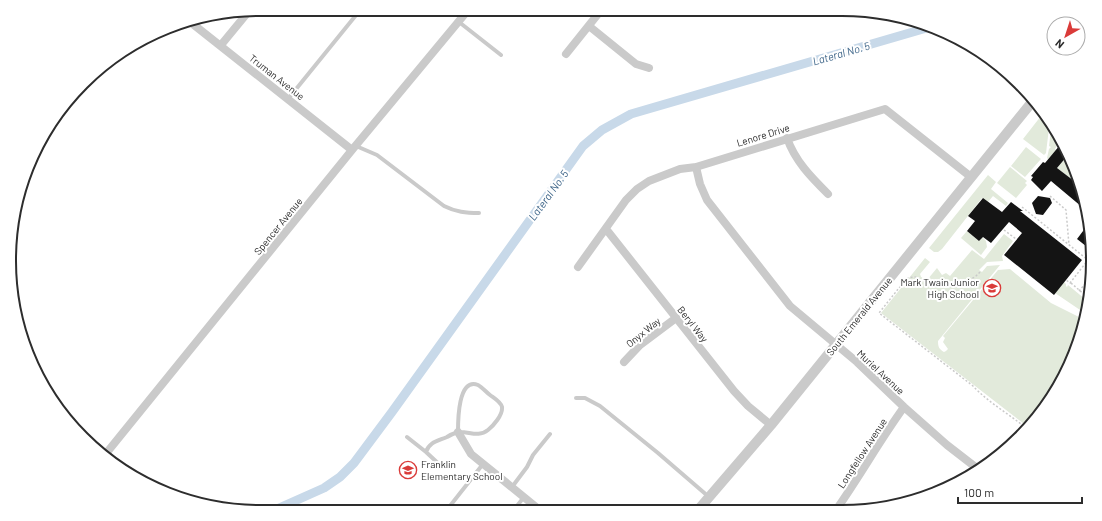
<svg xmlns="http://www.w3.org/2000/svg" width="1102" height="521" font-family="Barlow,sans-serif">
<rect width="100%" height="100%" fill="#fff"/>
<path fill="#e2eadb" d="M1041,116L1049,128L1046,153L1044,155L1023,139Z
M1051,130L1063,148L1058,144L1055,149L1056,150L1048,159L1047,158L1049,149L1051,147L1049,146Z
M1026,147L1041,159L1025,177L1011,166Z
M1066,158L1074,164L1078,184L1057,168Z
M1010,167L1027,181L1025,183L1027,185L1016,198L997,183Z
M988,175L996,182L991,189L1008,203L1006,206L993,196L988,202L982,198L942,249L938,252H934L929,248Z
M967,231L979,241L982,237L986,241L987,247L981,255L961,238Z
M1004,234L1013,241L1002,256L1003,261L987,262L979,270L982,272L987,266L1000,265L938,341C938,347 939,349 944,352L946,351L948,349L943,342L945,338L943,336L998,270L1010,269L1051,303L1081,318L1074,357L1041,414L1028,427L881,313L925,258L930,262L920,274L921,277L927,280L937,268L942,275L946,273L950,276L972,250L984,259Z
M1064,282L1066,284V286L1067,287L1068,285L1085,299L1083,312L1055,293Z"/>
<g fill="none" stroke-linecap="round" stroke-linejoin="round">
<path stroke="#c8d9e9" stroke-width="9" d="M270,512L324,488L340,477L354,463L392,412L583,146L602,130L631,114L930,27"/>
</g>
<path fill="#141414" d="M1060,145L1068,155L1057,168L1078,184L1082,207L1051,181L1042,191L1031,180L1033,177L1031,176L1043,162L1045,163Z
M1038,196L1050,198L1052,203L1043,215L1036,214L1032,203Z
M983,198L1002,212L1011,202L1023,211H1020L1082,260L1054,295L1004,255L1022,233L1009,222L991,243L983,237L979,241L967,231L975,221L968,216Z
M1086,227L1091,250L1077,239Z"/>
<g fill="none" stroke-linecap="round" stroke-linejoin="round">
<path stroke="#cacaca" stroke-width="1.5" stroke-dasharray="2 2" stroke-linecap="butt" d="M1050,196L1066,210L1069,245
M1022,207L1088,260L1070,283L1066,280
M1004,230L1016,239
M1088,260L1092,264
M980,272L975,277L966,281L954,283L944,281L925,282L915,277L907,278L879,313L973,386C989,403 1009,414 1026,428
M1071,283L1086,296
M1079,291L1090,278"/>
<path stroke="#cacaca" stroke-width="4" d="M459,22L501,55
M288,99L361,9
M356,146L377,155L444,206C456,212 466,213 479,213
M576,398H585L600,406L658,453L709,497
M407,437L426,452
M441,466L426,452C429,442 438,441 447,437C450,435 455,433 458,432C469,431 478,438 488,430C493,426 503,415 502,407C501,402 494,398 490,395C486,392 482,387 478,385C458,377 458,421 458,432
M512,487L527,467L533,455L550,434
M446,511L483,464
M513,511L524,497"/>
<path stroke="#cacaca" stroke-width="8" d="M722,12L725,9
M189,21L352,150
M589,26L636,64L649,68
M221,45L249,11
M566,54L602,9
M787,138C795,161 811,177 828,194
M696,167L700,184L707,200L790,306L857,362L904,407L947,445L978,469
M606,229L734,391L748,406L771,425
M578,267L626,200L637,189L649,181L680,169L696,167L885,109L971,177
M624,362L640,345L676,318
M458,432L471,454L541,511
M104,456L352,150L469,9
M836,510C860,476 880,440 904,407"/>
<path stroke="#cacaca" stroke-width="10" d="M698,510L771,425L1032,102"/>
</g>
<defs>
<symbol id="school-ring" viewBox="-11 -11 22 22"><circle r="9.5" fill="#fff" stroke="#da3b39" stroke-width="1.5"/><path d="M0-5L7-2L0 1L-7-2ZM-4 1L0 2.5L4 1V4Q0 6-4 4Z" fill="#da3b39"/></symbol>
</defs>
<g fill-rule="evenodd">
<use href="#school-ring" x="982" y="278" width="20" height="20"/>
<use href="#school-ring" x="398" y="460" width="20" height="20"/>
</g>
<g text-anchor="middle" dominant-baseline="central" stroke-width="4" stroke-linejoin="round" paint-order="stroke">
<g font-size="10" fill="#2d2d2d" stroke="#fff">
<text transform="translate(277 77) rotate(38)">Truman Avenue</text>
<text transform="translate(763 135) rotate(-17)">Lenore Drive</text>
<text transform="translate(278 226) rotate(-51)">Spencer Avenue</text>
<text transform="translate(859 316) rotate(-51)">South Emerald Avenue</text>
<text transform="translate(693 324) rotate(52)">Beryl Way</text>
<text transform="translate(643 332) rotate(-39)">Onyx Way</text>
<text transform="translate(881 372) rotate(43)">Muriel Avenue</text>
<text transform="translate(862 453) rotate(-57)">Longfellow Avenue</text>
</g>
<g font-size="10" fill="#2d2d2d" stroke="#fff" text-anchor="end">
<text x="979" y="282">Mark Twain Junior<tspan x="979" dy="12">High School</tspan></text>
<text x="421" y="464" text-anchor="start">Franklin<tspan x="421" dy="12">Elementary School</tspan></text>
</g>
<g font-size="11" font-style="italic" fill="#40678a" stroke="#fff">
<text transform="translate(841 53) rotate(-16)">Lateral No. 5</text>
<text transform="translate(548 195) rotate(-54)">Lateral No. 5</text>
</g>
</g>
<path d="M0 0H1102V521H0ZM260 16H842A244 244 0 0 1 1086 260V261A244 244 0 0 1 842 505H260A244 244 0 0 1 16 261V260A244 244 0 0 1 260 16Z" fill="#fff" fill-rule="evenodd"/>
<path fill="none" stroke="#2d2d2d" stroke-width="2" d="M260 16H842A244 244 0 0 1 1086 260V261A244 244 0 0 1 842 505H260A244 244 0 0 1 16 261V260A244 244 0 0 1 260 16Z"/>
<g transform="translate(1066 36) rotate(219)"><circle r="19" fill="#ffffff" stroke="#ababab"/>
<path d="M0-3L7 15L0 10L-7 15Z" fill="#da3b39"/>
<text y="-6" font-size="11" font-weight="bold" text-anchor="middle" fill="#2d2d2d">N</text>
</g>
<path d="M958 497v6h124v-6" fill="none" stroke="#2d2d2d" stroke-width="2"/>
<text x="964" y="497" font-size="12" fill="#2d2d2d" stroke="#ffffff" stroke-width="3" paint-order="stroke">100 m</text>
</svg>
